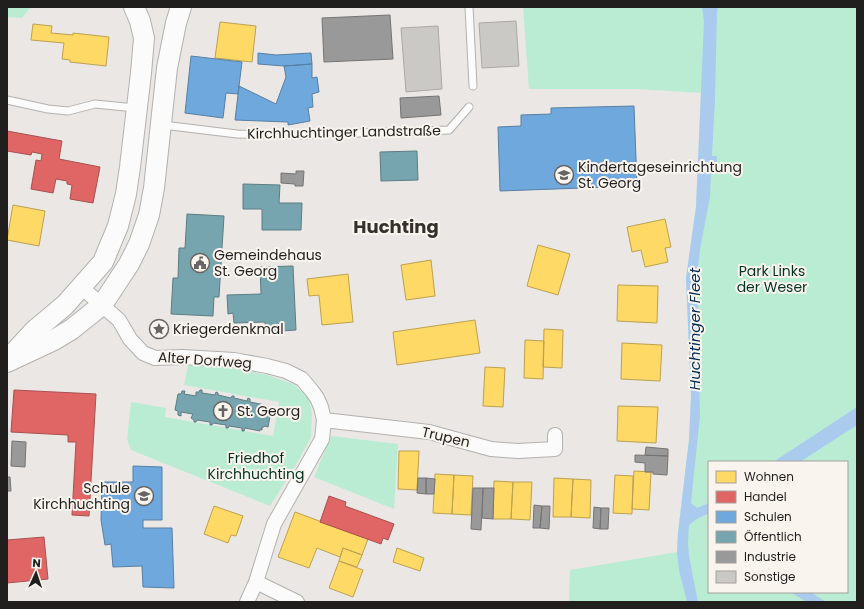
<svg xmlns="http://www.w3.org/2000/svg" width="864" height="609" font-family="Poppins,sans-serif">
<rect width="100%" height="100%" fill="#eae7e4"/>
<path fill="#baecd4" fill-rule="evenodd" d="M7,7H31L22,18L7,17Z
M523,7H857V602H569L570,570L677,552L678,533L689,440L691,395L686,278L696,207L701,93L637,89H529ZM709,462H847V592H709Z
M188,365L233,368L267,375L293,384L309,398L312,413L311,437L295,467L270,506L131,450L127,439L131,402L166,408L165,417L273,436L279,402L184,385Z
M331,436L398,444L394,509L314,477Z"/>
<path fill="#aacbee" d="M702,7H718L717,11L715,100L712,156H717L716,174H711L710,197L700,249L697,277L700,416L691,503L697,508L709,503V513L697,519L689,525L688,543L689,556L698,602H687L679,570L677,552L678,533L689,440L691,395L686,278L696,207L704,21Z
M857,407V425L800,462H773Z
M790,592H811L826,602H807Z"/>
<path fill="#ffd966" stroke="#bca150" d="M220,22L256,26L252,62L215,58Z
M33,24L52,26L51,33L73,35V33L109,37L106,66L70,62V60L62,59L64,43L31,40Z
M13,205L45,211L39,246L7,240Z
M665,219L671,247L665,248L668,262L645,267L641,250L632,252L627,227Z
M538,245L570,254L558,295L527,286Z
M431,260L435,296L406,300L401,265Z
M348,274L353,322L322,325L319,295L309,296L307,279Z
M618,285L658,286L657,323L617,321Z
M475,320L480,353L397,365L393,332Z
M544,329L563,330L562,368L543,367Z
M525,340L544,341L543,379L524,378Z
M622,343L662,345L660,381L621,379Z
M485,367L505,368L503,407L483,406Z
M618,406L658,407L656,443L617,441Z
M399,451H419L417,490L398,489Z
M634,471L651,472L649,510L632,509Z
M435,474L454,475L452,514L433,513Z
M454,475L473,476L471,515L452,514Z
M615,475L633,476L632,514L613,513Z
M554,478L573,479L571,517H553Z
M573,479L591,480L590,518L571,517Z
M494,481L513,482L511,519H493Z
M513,482H532L530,520L511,519Z
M214,506L243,516L236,536L231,535L228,543L204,534Z
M295,512L368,539L362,555L343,548L340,557L317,548L309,568L278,557Z
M343,548L362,555L357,567L339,561Z
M397,548L424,558L420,571L393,562Z
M339,561L363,570L353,597L329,588Z"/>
<path fill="#e06666" stroke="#a75150" d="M7,131L62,141L59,159L100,167L93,203L70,199L72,185L67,184V181L56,179L53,193L31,189L36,160L41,161L42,154L32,152L31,155L7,151Z
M14,390L96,394L89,516L72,515L76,442H68V435L11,432Z
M329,496L346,502L345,506L394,524L388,540L383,538L381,544L320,522Z
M44,537L48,579L7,583V540Z"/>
<path fill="#6fa8dc" stroke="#587fa3" d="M258,53L276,55L311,53L312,64L284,66L258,64Z
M191,56L242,62L238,94L226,93L223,118L185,113Z
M312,64V78L317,77L319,92L312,94L313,107L308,108L310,121L288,125V122L235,120L239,86L276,104L286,77L284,66Z
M634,106L637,186L500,191L498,127L521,126V115L551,114V108Z
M133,466L162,467V520H143V528H172L174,588L143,587L142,566L113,567L111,544L105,545L101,520L102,482H133Z"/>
<path fill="#76a5af" stroke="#5c7d83" d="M417,151L418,180L381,181L380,152Z
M243,184L280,185L279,203H302L301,230H262V209H243Z
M187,214L224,216L219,297H214L213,316L171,314L173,278H178L179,248H185Z
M293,266L296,330L266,332L265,322L234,323L233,313L228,314L227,295L261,294L260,267Z
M200,390H202V393L215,395L216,392L218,393V395L231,398L232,396H234V398L247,401L248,398L250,399V402L265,405L264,406H266L265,409L271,411L268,427L265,426L264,427H262V430L260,429V431L245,428L244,431H242V428L229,426L228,428H226V425L213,423L212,425H210V422L197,420L196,422H194V420L191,418L193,414L181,412V416L178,415V411L175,410L178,394H181L182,391H185L184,394L196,396V392H199Z"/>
<path fill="#999" stroke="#757474" d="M390,15L393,59L324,62L322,18Z
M439,96L441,115L401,118L400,98Z
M296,171H304L303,186H295V184L281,183V173L296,174Z
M12,441L26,442L25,467L11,466Z
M646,447L668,449V456L645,455Z
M635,455L668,456L667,475L653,474V472H645V463L635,462Z
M7,477H10L11,491H7Z
M418,478H426V494L417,493Z
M426,478L435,479L434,494H426Z
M473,488H483L481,530L471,529Z
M483,488H494L493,519L482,518Z
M534,505L542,506L540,528H533Z
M542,506H550L549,529L540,528Z
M594,507L601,508L600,529L593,528Z
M601,508H609L608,529H600Z"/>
<path fill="#cbc9c6" stroke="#aba9a6" d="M516,21L519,66L482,68L479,23Z
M438,26L442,89L406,92L401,28Z"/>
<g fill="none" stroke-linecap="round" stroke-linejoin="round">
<defs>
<path id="service" d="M469,7L473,86
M7,100L48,109L68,111L95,104L135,108
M163,125L237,134L300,135L449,130L469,107"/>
<path id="minor" d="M81,287L119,320L130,339L143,353L155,358L183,357L234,360L267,366L286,371L302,379L312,391L317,398L321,407L324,420L322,439L274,524L256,582L247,602
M324,420L429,432L491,449L518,451L555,449V435
M256,582L297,602"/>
<path id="secondary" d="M12,355L34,331L65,305L103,262L118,226L126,194L130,167L141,73L144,38L140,21L134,7
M7,362L54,340L72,329L102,305L129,264L139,244L149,215L154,188L167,68L176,23L181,7"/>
</defs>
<use href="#service" stroke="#b3b1af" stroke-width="9"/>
<use href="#minor" stroke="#b3b1af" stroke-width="16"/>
<use href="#secondary" stroke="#b3b1af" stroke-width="22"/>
<use href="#service" stroke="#fcfbfb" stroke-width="7"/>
<use href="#minor" stroke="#fcfbfb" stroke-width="14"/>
<use href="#secondary" stroke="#fcfbfb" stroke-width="20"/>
</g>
<defs>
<symbol id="school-ring" viewBox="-11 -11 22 22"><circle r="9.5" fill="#faf4ef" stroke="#676563" stroke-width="1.5"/><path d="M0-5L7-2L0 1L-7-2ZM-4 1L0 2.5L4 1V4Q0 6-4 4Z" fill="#676563"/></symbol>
<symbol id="civic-ring" viewBox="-11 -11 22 22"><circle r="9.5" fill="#faf4ef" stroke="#676563" stroke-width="1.5"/><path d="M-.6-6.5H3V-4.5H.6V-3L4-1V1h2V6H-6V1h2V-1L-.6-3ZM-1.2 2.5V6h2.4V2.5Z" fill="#676563"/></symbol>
<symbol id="sight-ring" viewBox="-11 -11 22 22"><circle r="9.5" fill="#faf4ef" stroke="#676563" stroke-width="1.5"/><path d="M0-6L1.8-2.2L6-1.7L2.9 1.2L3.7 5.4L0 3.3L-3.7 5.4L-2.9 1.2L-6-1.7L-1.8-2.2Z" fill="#676563"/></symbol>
<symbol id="church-ring" viewBox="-11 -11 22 22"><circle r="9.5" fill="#faf4ef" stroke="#676563" stroke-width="1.5"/><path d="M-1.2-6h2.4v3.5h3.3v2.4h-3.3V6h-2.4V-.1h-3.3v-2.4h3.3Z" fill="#676563"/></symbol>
</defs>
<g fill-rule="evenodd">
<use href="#school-ring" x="553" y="164" width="22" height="22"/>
<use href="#civic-ring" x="189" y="252" width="22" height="22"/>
<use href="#sight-ring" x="148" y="318" width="22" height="22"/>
<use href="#church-ring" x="212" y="400" width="22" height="22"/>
<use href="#school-ring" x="133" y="485" width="22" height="22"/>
</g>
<g text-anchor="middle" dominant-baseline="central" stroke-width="4" stroke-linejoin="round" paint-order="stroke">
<g font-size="14" fill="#211f1d" stroke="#faf4ef">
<text transform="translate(344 132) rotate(-1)">Kirchhuchtinger Landstraße</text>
<text transform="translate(205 360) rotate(4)">Alter Dorfweg</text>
<text transform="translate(446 437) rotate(13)">Trupen</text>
</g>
<g font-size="14" fill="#211f1d" stroke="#faf4ef" text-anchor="start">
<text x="578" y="167">Kindertageseinrichtung<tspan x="578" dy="16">St. Georg</tspan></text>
<text x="214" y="255">Gemeindehaus<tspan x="214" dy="16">St. Georg</tspan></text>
<text x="173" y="329">Kriegerdenkmal</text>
<text x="237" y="411">St. Georg</text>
<text x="130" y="488" text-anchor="end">Schule<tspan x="130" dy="16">Kirchhuchting</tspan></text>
</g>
<g font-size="14" fill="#033222" stroke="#faf4ef">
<text x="772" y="271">Park Links<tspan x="772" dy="16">der Weser</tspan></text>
<text x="256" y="458">Friedhof<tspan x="256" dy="16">Kirchhuchting</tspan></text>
</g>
<g font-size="15" font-style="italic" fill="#002a52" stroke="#faf4ef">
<text transform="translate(694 329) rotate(-90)">Huchtinger Fleet</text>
</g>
<g font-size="18" font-weight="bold" fill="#34302c" stroke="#faf4ef">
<text x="396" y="226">Huchting</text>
</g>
</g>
<rect width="864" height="609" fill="none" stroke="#211f1d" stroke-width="16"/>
<rect x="708" y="461" width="140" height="132" fill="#faf4ef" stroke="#a39f9b"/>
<rect x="716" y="471" width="20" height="12" fill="#ffd966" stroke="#a39f9b"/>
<text x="744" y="481" font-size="12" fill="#211f1d">Wohnen</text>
<rect x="716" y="491" width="20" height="12" fill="#e06666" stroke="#a39f9b"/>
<text x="744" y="501" font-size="12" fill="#211f1d">Handel</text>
<rect x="716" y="511" width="20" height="12" fill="#6fa8dc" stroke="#a39f9b"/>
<text x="744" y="521" font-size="12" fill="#211f1d">Schulen</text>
<rect x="716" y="531" width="20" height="12" fill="#76a5af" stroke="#a39f9b"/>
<text x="744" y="541" font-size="12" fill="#211f1d">Öffentlich</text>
<rect x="716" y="551" width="20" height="12" fill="#999999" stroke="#a39f9b"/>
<text x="744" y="561" font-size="12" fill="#211f1d">Industrie</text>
<rect x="716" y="571" width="20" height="12" fill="#cbc9c6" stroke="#a39f9b"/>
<text x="744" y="581" font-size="12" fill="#211f1d">Sonstige</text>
<g transform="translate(36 573) rotate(3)" stroke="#faf4ef" stroke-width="3" paint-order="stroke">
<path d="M0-3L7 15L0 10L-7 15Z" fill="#211f1d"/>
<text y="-6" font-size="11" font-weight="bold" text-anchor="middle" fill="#211f1d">N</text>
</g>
</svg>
